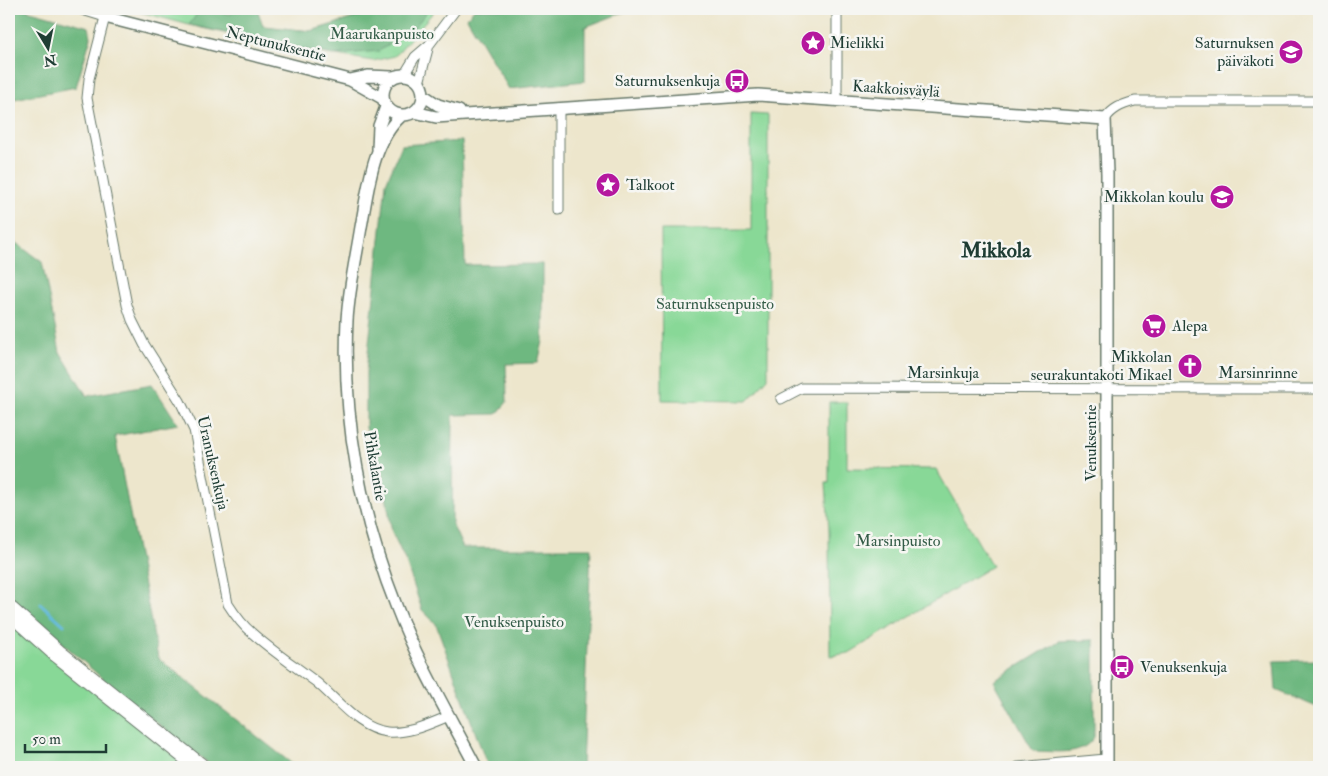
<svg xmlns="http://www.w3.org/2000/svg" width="1328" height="776" font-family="'IM FELL Double Pica',serif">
<rect width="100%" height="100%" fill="#f6f6f2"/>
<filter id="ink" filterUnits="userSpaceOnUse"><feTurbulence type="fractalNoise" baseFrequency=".02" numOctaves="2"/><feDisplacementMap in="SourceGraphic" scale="10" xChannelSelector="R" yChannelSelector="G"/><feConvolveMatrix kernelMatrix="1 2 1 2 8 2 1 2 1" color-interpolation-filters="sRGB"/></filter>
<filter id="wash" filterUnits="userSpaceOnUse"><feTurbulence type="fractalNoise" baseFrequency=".0096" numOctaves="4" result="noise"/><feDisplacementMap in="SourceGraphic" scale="20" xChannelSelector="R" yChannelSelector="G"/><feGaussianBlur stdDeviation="1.12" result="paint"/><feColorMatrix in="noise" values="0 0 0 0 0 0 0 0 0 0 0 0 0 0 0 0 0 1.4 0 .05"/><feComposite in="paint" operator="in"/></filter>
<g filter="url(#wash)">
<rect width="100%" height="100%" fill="#ede6cc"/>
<path fill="#88d897" stroke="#548a66" d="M129,9H199L231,14L233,9H257L263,26L311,31L384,9H436L395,56L373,61L281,46L189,25Z
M751,114L768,115V378L747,401L662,400L661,230H751Z
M829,402H847V468L936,469L992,566L849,653L830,656L829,532L826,483H829Z
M9,619L188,767H9Z"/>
<path fill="#6eb880" stroke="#467a5a" d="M9,9H23L89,27L91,37L76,87L9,100Z
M233,9H257L263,26L311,31L384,9H429L414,28L379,51L332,55L189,25L200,10L231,14Z
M474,9H632L585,27V81L509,89L467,18Z
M462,141L465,265L543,264V341L538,363L506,364L507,402L497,414L453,415L452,524L463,548H591L582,767H491L486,762L436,624L422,610L406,562L392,532L382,471L366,428V372L386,183L402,145Z
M9,238L42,262L60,352L87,396L152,384L178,424L115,436L158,658L296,767H213L120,694L9,596Z
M1094,640V737C1082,757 1054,751 1033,751L994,681L1059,641Z
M1319,660V708L1276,690L1274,661Z"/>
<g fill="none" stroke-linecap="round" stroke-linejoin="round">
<path stroke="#64bae1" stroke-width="3" d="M41,604L64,625"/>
</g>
</g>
<g filter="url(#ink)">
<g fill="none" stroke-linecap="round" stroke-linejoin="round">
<defs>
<path id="minor" d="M79,9L105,17L89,79L87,98L127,305L132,320L144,344L180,401L194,430L228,604C235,615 242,625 252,633C272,651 295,666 316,682C337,699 358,729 387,732C409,734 429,724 449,716
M837,9V101
M404,75L415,57L429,45L456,9
M419,83L429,45
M1105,119C1113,108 1121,105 1135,101H1319
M559,210V108
M781,399L802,388L1319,389
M1018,767L1106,759"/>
<path id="tertiary" d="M105,17L350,80L382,98
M383 95a20 20 0 1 1 40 0a20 20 0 1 1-40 0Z
M350,80L368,76L392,77
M423,95L438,105L459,111
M414,112L436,117L758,95L1105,119L1107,174V767
M401,116C372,142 368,190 361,227C356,258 349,289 347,320C342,418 361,518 397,608C418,663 449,715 476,767
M378,149L379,126L386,107"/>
<path id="motorway" d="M9,610L57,653L200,767"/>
</defs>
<use href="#minor" stroke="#677869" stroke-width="11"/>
<use href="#tertiary" stroke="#677869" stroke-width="14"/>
<use href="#motorway" stroke="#677869" stroke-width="20"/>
<use href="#minor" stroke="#fff" stroke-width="9"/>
<use href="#tertiary" stroke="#fff" stroke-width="11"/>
<use href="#motorway" stroke="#fff" stroke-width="18"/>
</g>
</g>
<defs>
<symbol id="sight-disc" viewBox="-11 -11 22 22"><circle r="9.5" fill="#b5179e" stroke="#f6f6f2"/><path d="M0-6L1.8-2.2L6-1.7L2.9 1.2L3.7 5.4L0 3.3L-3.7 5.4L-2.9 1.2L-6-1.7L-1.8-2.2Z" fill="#fff"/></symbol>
<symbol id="school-disc" viewBox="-11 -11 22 22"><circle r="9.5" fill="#b5179e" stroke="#f6f6f2"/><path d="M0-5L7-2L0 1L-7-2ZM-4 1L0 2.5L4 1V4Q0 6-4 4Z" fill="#fff"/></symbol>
<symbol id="bus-disc" viewBox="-11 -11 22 22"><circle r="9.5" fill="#b5179e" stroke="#f6f6f2"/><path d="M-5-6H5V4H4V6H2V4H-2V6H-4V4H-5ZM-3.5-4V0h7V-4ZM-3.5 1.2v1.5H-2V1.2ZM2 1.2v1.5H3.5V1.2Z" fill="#fff"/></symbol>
<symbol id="supermarket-disc" viewBox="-11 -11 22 22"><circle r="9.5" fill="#b5179e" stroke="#f6f6f2"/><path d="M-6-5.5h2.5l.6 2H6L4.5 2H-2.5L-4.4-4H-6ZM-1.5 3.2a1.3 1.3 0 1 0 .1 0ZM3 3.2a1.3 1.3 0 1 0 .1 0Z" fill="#fff"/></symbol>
<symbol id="church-disc" viewBox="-11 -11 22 22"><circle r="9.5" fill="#b5179e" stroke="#f6f6f2"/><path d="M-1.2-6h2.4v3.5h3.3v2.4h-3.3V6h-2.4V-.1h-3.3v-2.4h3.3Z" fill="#fff"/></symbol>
</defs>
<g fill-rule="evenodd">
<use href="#sight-disc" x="799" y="29" width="28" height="28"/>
<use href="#school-disc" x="1277" y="38" width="28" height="28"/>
<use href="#bus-disc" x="723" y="67" width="28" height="28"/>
<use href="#sight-disc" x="594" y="171" width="28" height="28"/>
<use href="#school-disc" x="1208" y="183" width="28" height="28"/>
<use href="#supermarket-disc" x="1140" y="312" width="28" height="28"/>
<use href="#church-disc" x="1176" y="352" width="28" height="28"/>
<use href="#bus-disc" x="1108" y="653" width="28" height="28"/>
</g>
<g text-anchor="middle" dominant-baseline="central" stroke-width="5" stroke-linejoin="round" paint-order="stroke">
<g font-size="16" fill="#345c48" stroke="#f6f6f2">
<text x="382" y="34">Maarukanpuisto</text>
<text x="715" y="304">Saturnuksenpuisto</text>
<text x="898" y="541">Marsinpuisto</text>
<text x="514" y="622">Venuksenpuisto</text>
</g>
<g font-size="16" fill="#1f3d34" stroke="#f6f6f2" text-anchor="start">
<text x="830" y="43">Mielikki</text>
<text x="1274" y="43" text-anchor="end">Saturnuksen<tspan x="1274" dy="18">päiväkoti</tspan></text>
<text x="720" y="81" text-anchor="end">Saturnuksenkuja</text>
<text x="626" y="185">Talkoot</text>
<text x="1204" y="197" text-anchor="end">Mikkolan koulu</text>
<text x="1172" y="326">Alepa</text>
<text x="1172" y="357" text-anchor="end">Mikkolan<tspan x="1172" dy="18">seurakuntakoti Mikael</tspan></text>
<text x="1140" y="667">Venuksenkuja</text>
</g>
<g font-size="16" fill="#1f3d34" stroke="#f6f6f2">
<text transform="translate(276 44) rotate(14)">Neptunuksentie</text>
<text transform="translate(896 89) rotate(4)">Kaakkoisväylä</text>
<text x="943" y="373">Marsinkuja</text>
<text x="1258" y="373">Marsinrinne</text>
<text transform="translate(1091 443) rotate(-90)">Venuksentie</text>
<text transform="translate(213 463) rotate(77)">Uranuksenkuja</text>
<text transform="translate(375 466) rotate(80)">Pihkalantie</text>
</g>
<g font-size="21" font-weight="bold" fill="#1f3d34" stroke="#f6f6f2">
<text x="996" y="250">Mikkola</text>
</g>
</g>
<rect width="1328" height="776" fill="none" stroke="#f6f6f2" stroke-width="30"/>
<g transform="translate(48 48) rotate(170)" stroke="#f6f6f2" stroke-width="4" paint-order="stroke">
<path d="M0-4L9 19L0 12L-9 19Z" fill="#1f3d34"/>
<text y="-8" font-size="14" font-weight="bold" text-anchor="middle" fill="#1f3d34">N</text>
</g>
<path d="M25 744v8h81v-8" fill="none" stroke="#1f3d34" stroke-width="2.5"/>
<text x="32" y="744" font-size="15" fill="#1f3d34" stroke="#f6f6f2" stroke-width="4" paint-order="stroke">50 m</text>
</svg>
